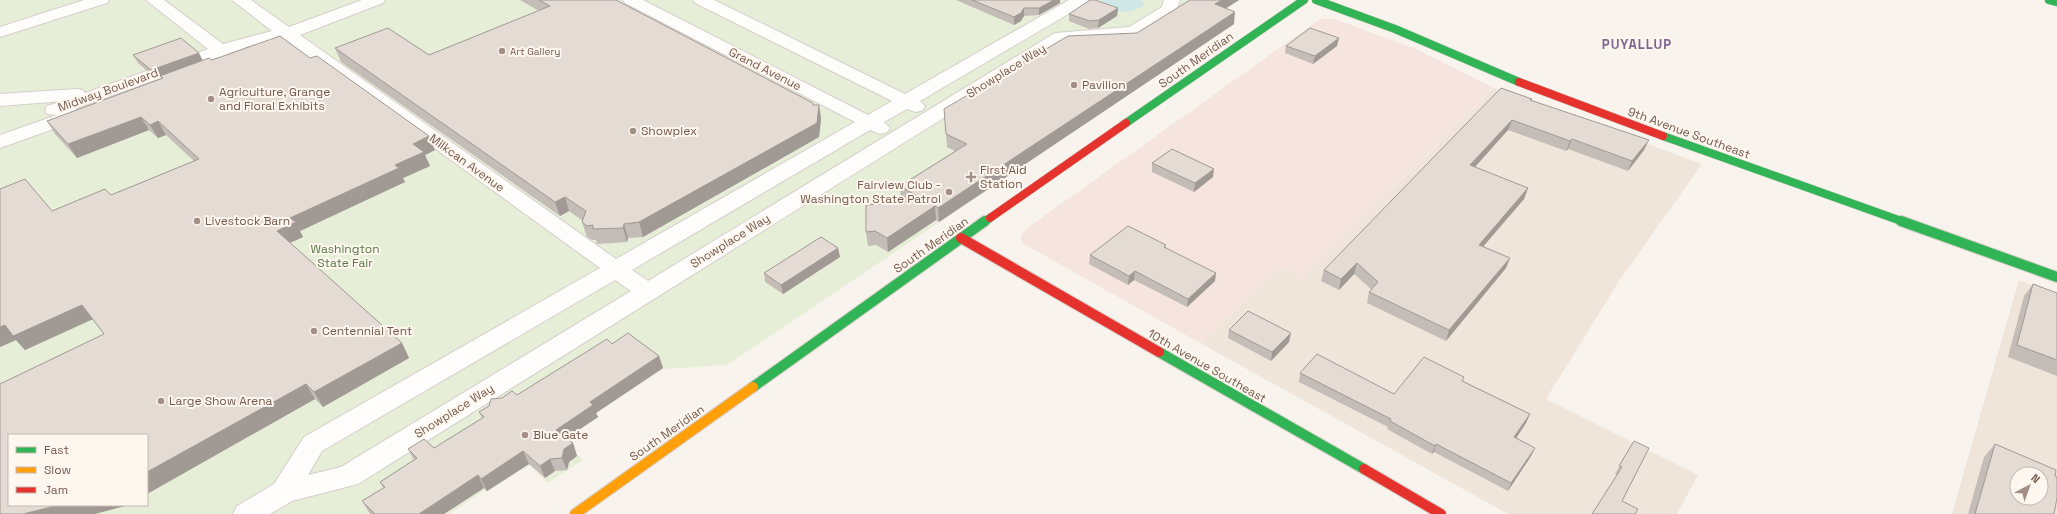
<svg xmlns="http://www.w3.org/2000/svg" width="2057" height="514" font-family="'Space Grotesk',sans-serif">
<rect width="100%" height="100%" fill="#f8f3ed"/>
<path fill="#f0e5db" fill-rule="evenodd" d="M1494,88L1702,164L1621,278L1546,399L1698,475L1677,514H1508L1200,343L1281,268L1303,279Z
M2019,280L2057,294V514H1952ZM2017,474H2041V498H2017Z"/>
<path fill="#f5e5de" d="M1320,19H1335L1418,50L1494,88L1303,279L1281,268L1200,343L1024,244L1021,240L1022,234L1026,229Z"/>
<path fill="#e6eed8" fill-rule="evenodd" d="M0,0H1216L1215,17L1234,24L727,365L663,369L595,413L599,417L562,441L583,460L548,483L529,465L487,492L485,490L449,514H0ZM9,435H147V505H9Z"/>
<path fill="#cfe7e7" d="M1102,0H1142L1144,5C1127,15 1122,13 1105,6Z"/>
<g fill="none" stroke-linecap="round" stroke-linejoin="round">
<defs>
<path id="street" d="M84,0H109L107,3L0,37V27Z
M146,0H164L223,44L272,31L232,0H251L289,27L362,0H385L383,3L300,35L616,259L855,122L625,3L623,0H643L868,115L892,101L695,3L693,0H714L905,94L1069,0H1089L1087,3L920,101L925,106L923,110L916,112L907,109L884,122L890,128L887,132L880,134L870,130L632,270L648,281L1055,33L1129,27L1162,7L1164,0H1180L1176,12L1139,36L1065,42L358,484L292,501L270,514H233L237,506L274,484L304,437L600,268L285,40L249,46L234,52L239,57L236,61L230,62L219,57L74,109L84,110L86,114L84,118L0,148V135L57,115L47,114L45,110L47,106L63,101L0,106V94L77,89L83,90L85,93L208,49ZM615,280L631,291L341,467L308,475L322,451Z"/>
<path id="fast-far1" d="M1316,0L1395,29L1519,82
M2049,0L2057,2
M1126,123L1304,0
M1663,136L1904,222
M984,222L990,218"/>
<path id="fast" d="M1901,221L2057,277
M1159,352L1364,469
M753,387L985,221"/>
<path id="slow" d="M575,514L753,387"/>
<path id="jam-far1" d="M1519,82L1663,136
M990,218L1126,123"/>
<path id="jam" d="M961,238L1159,352
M1364,469L1441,514"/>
</defs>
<use href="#street" stroke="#d6ceca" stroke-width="2"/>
<use href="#fast-far1" stroke="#d7cec9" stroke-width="9"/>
<use href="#fast" stroke="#d7cec9" stroke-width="12"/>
<use href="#slow" stroke="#d7cec9" stroke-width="12"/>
<use href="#jam-far1" stroke="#d7cec9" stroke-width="9"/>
<use href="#jam" stroke="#d7cec9" stroke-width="12"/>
<use href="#street" fill="#fefdfc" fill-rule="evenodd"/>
<use href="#fast-far1" stroke="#30b455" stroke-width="8"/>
<use href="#fast" stroke="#30b455" stroke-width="10"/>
<use href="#slow" stroke="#ff9f0a" stroke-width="10"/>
<use href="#jam-far1" stroke="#e5322d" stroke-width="8"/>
<use href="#jam" stroke="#e5322d" stroke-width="10"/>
</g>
<path fill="#c4bcb6" d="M520,0H616L813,103V105H819L821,119L819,137L643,237L628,238L627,242L597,244L596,240H592L587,237L582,222L583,221L569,211L560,216L341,62L335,48L429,55L539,11Z
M956,0H1060V3L1039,15L1024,16L1021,21L1014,25Z
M1190,0H1239L1226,8L1234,24L939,222L936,220L888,252L876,245L868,246L866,232L904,202L901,200L900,186L955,151L947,147L944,109L1137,33Z
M1118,8L1117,16L1098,28L1089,29L1069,21V14Z
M1286,46H1337L1313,64L1285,53Z
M133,55L203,60H212L435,150L425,155L430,166L403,178L405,182L300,231L303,237L290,243L402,343L409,358L323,407L315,399L147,494V435L125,506L104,334L93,319L25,350L16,340L0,347V189L52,211L111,195L194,161L166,135L158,138L149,130L77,158L55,134L47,121L162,79L160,76L155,78L138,63Z
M1531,100L1644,150L1628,171L1568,149L1566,151L1508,130L1474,167L1528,188L1524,199L1483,246L1510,258L1506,268L1446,341L1367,303L1369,292L1372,290L1354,274L1339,290L1321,281L1324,270Z
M1152,163L1213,177L1194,192L1152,172Z
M1166,245V248L1215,281L1187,307L1134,280L1128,285L1089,264L1090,255Z
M838,248L840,257L783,294L765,282L764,273Z
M2033,284L2057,293V376L2008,357L2024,296Z
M1229,330L1289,342L1271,361L1228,338Z
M612,344L659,356L663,368L596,413L598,417L566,438L573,443L577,456L569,462L567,470L555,471L545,478L529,464L487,491L484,488L444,514H370L362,501L383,488L380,482L414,460L408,449L434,448L482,418L479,412L502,398L517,395Z
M1300,373L1394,394L1463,381L1530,414L1526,423L1516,438L1531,456L1508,491L1434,452L1432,454L1387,429L1388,427L1299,382Z
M1634,441L1622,501L1592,514L1617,475L1615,474Z
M1995,444L2055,476L2054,514H1968L1984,457Z"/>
<path fill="#a09994" d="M1054,0H1060V3L1039,15V8Z
M1222,0H1239L1214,16L1215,4Z
M1024,8V16L1021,21L1014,25V17Z
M1118,8L1117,16L1098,28L1099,20Z
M1235,12L1234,24L939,222L938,208Z
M1339,38L1337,46L1313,64L1315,56Z
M199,53L203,61L155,78L151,70Z
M819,105L821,119L819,137L643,237L639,222Z
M141,117L149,130L77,158L68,144Z
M1512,120L1508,130L1467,176L1470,165Z
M158,121L166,135L158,138L150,125Z
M429,136L435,150L425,155L430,166L403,178L405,182L300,231L303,237L285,245L277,231L290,218L395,165L413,144Z
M1572,139L1568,149L1566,151L1570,141Z
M1649,140L1644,150L1628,171L1632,161Z
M1214,169L1213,177L1194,192L1195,183Z
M1528,188L1524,199L1476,255L1479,245Z
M565,197L569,211L560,216L555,202Z
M935,206L936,220L888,252L887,238Z
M624,224L628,238L627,242L623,228Z
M838,248L840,257L783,294L781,285Z
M1510,258L1506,268L1446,341L1449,330Z
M1357,263L1354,274L1339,290L1341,279Z
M1135,271L1134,280L1128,285L1129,276Z
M1216,273L1215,281L1187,307L1188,299Z
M82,305L93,319L25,350L16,340L0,347V327L5,325Z
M1291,333L1289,342L1271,361L1272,352Z
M402,343L409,358L323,407L314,392Z
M659,356L663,368L596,413L598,417L561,442L556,430L590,402Z
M306,384L315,399L147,494V472Z
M1530,414L1526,423L1511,446L1514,437Z
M573,443L577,456L569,462L567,470L562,458L564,449Z
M1436,444L1434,452L1432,454L1435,446Z
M1535,448L1531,456L1508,491L1511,483Z
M523,451L529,464L487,491L481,479Z
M550,459L555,471L545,478L540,466Z
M478,475L484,488L444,514H419Z
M59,505H127L125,506L95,514H23Z"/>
<path fill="#e4dbd4" stroke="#a09994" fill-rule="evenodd" d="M539,0H616L813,103V105H819L817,123L639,222L624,224L623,228L593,229V225L587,226L582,222L586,211L565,197L555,202L335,48L388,28L429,55L550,6Z
M972,0H1054L1039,8H1024L1021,13L1014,17Z
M1090,0H1095L1118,8L1099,20L1090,21L1069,14Z
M1190,0H1222L1215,4L1235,12L938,208L935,206L887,238L875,231L866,232V205L924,200L900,186L967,144L946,134L944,109L1068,36L1137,33Z
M1310,28L1339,38L1315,56L1286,46Z
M280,36L310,58L317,56L429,136L413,144L424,152L395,165L399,168L290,218L296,222L277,231L402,343L314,392L306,384L147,472V435H9V505H59L23,514H0V384L104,334L82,305L13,336L5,325L0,327V189L25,179L52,211L105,189L111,195L199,159L158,121L150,125L141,117L68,144L47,121L163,78L160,76L209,58L212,60Z
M181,38L199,53L151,70L133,55Z
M1501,88L1532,99L1530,100L1649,140L1632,161L1572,139L1570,141L1512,120L1470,165L1528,188L1479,245L1510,258L1449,330L1369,292L1378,282L1357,263L1341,279L1324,270Z
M1172,149L1214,169L1195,183L1152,163Z
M1128,226L1166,245L1164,247L1216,273L1188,299L1135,271L1129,276L1090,255Z
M821,237L838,248L781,285L764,273Z
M2033,284L2057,293V360L2017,345Z
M1248,311L1291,333L1272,352L1229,330Z
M628,333L659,356L590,402L593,405L556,430L573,443L564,449L562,458L550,459L540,466L523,451L481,479L478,475L419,514H375L362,501L385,487L380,482L417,458L408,449L424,439L434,448L484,417L479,412L489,406L491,399L502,398L512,391L517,395L607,339L612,344Z
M1317,354L1394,394L1424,357L1464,377L1462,381L1530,414L1514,437L1535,448L1511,483L1436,444L1435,446L1390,421L1391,419L1300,373Z
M1634,441L1649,448L1622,501L1638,509L1635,514H1592L1622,467L1619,466Z
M1995,444L2056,470L2055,476L2057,477V498L2054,514H1975ZM2017,474H2041V498H2017Z"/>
<g fill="#a38f85" stroke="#fef7ef" stroke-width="1.5">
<circle cx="502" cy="51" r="4"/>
<circle cx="1074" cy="85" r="4"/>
<circle cx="211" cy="99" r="4"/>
<circle cx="633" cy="131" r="4"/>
<path d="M969 171h4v4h4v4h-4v4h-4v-4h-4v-4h4z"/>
<circle cx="949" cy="192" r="4"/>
<circle cx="197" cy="221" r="4"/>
<circle cx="314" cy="331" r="4"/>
<circle cx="161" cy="401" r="4"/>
<circle cx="525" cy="435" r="4"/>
</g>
<g text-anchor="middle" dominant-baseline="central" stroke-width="4" stroke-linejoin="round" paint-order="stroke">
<g font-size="10" fill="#75594d" stroke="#fef7ef" text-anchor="start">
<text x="510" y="51">Art Gallery</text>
</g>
<g font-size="12" fill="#75594d" stroke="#fef7ef">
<text transform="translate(1196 60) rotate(-35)">South Meridian</text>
<text transform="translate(765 69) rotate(27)">Grand Avenue</text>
<text transform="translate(1006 71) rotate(-32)">Showplace Way</text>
<text transform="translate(108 90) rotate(-20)">Midway Boulevard</text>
<text transform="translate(1689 133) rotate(20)">9th Avenue Southeast</text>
<text transform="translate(467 163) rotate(36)">Milkcan Avenue</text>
<text transform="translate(730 241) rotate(-32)">Showplace Way</text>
<text transform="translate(931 245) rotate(-35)">South Meridian</text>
<text transform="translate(1207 366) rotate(30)">10th Avenue Southeast</text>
<text transform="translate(454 411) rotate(-32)">Showplace Way</text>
<text transform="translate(667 433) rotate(-35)">South Meridian</text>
</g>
<g font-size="12" fill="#75594d" stroke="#fef7ef" text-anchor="start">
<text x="1082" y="85">Pavilion</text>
<text x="219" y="92">Agriculture, Grange<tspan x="219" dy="14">and Floral Exhibits</tspan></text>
<text x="641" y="131">Showplex</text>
<text x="980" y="170">First Aid<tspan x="980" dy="14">Station</tspan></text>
<text x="941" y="185" text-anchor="end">Fairview Club -<tspan x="941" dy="14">Washington State Patrol</tspan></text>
<text x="205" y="221">Livestock Barn</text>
<text x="322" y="331">Centennial Tent</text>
<text x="169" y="401">Large Show Arena</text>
<text x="533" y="435">Blue Gate</text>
</g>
<g font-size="12" fill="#587a45" stroke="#fef7ef">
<text x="345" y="249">Washington<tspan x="345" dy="14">State Fair</tspan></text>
</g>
<g font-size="13" font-weight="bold" letter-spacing="1" fill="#7f6591" stroke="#fef7ef">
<text x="1637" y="44">PUYALLUP</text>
</g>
</g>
<rect x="8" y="434" width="140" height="72" fill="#fef7ef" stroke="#c7b8ae"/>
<rect x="16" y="447" width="20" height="6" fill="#30b455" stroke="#c7b8ae"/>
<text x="44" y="454" font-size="12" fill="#75594d">Fast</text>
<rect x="16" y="467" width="20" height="6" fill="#ff9f0a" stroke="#c7b8ae"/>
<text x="44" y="474" font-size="12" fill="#75594d">Slow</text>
<rect x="16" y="487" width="20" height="6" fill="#e5322d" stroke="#c7b8ae"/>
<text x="44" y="494" font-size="12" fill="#75594d">Jam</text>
<g transform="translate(2029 486) rotate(41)"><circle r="19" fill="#fef7ef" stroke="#c7b8ae"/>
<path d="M0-3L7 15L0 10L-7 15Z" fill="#a38f85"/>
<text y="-6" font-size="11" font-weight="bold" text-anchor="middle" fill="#75594d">N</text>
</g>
</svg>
